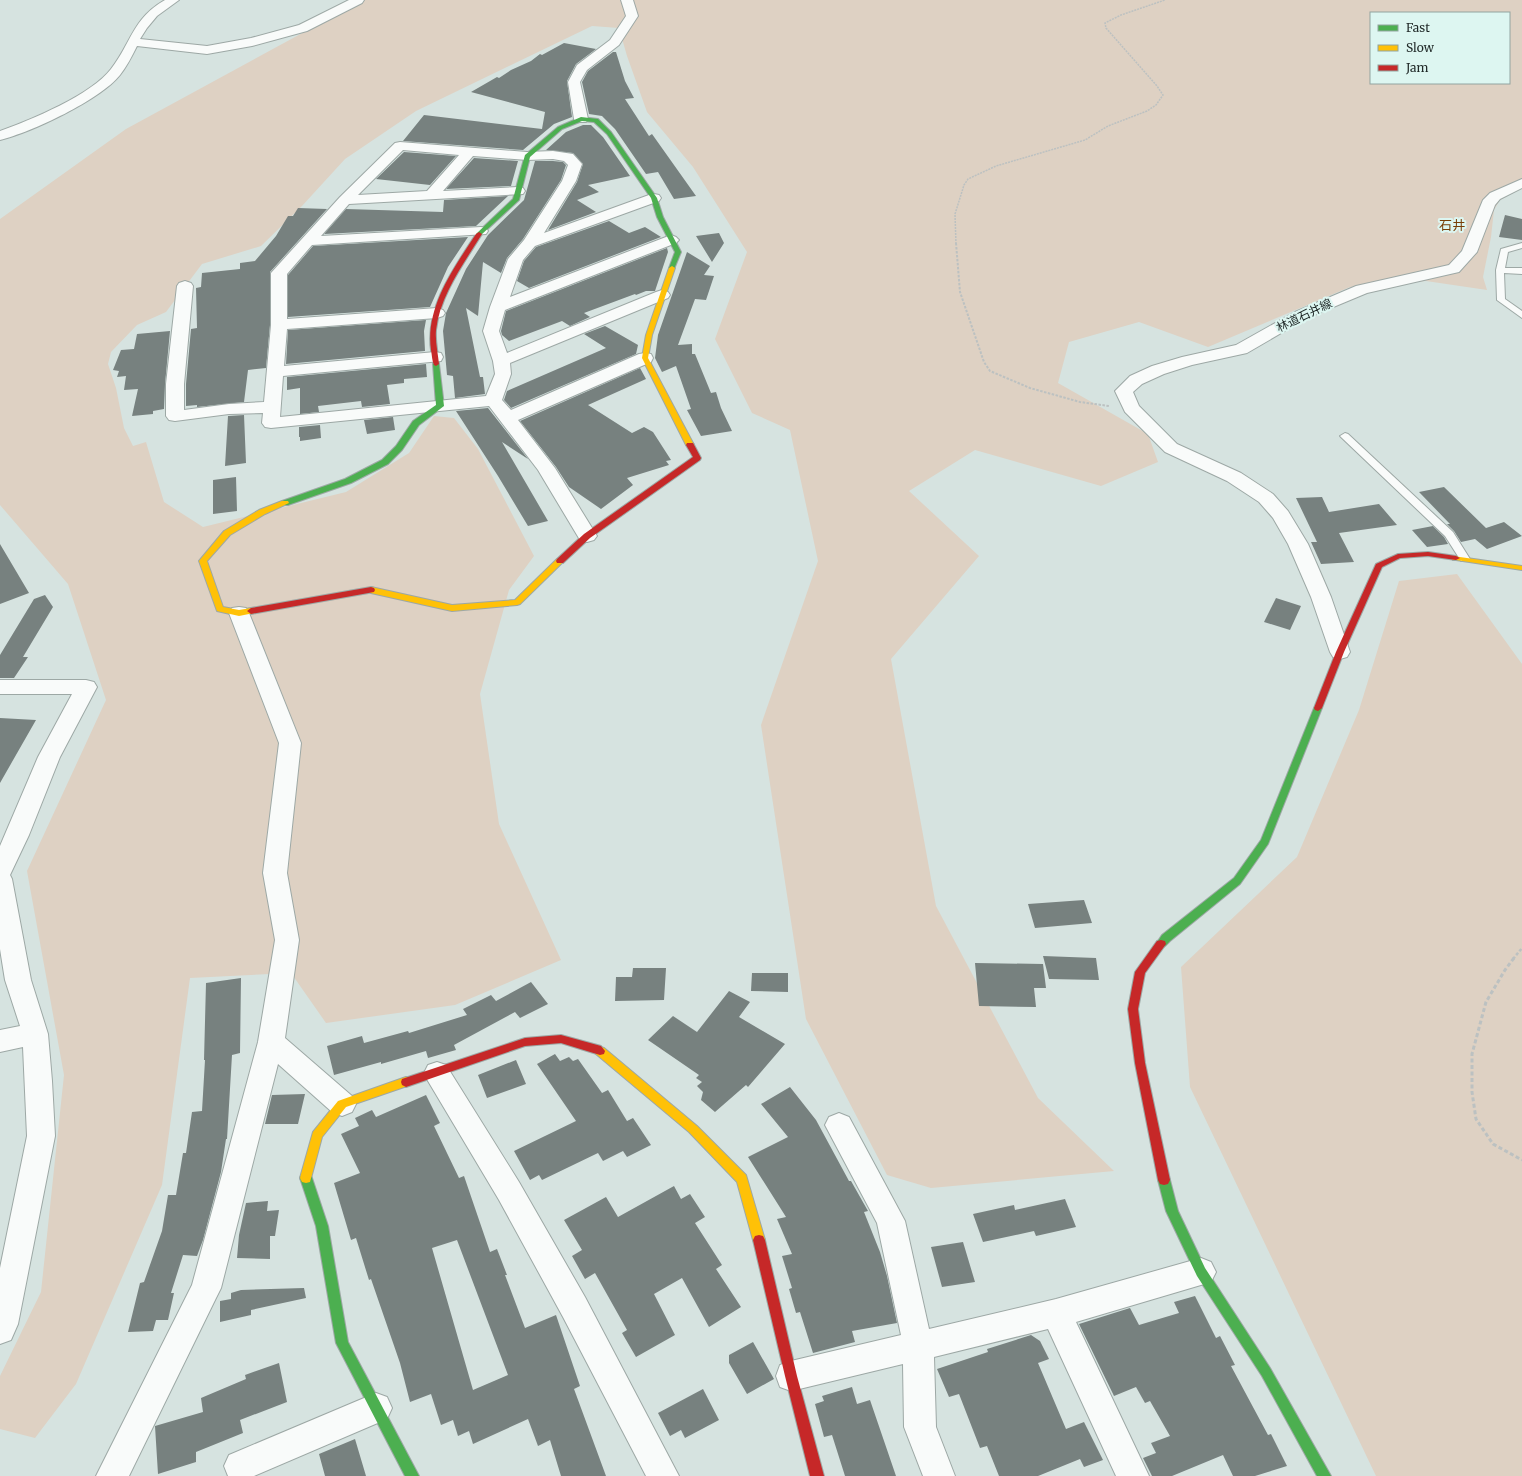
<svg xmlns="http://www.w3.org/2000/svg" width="1522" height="1476" font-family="Merriweather,'Noto Sans JP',serif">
<rect width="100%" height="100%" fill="#d6e3e0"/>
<path fill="#ded1c3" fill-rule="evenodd" d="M357,0H1522V188L1500,200L1494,210L1491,237L1483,277L1487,290L1426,281L1350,287L1208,347L1139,322L1069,342L1058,383L1148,434L1158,462L1101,486L975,450L909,491L979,556L891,659L936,906L1038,1098L1114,1171L931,1188L887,1175L806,1019L761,725L818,561L790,430L752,413L715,339L747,252L693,167L647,112L627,56L619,28L592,26L416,111L345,159L302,206L261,246L202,264L166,312L137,325L111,352L108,364L116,388L124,428L133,446L146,442L164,502L203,527L346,492L409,453L434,416L454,418L478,449L534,556L509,590L480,694L499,824L561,960L455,1005L326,1023L291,973L190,978L162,1185L76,1384L35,1438L0,1429V1376L41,1292L64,1075L27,871L106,700L68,584L0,505V219L126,129L341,12ZM1371,13H1509V83H1371Z
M1457,574L1522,664V1476H1376L1190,1087L1181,967L1297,857L1359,710L1399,581Z"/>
<path fill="#77817f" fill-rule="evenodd" d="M564,43L596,49L576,64L567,81L572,117L554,124L523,150L403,141L424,115L542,129L545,112L471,92L497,77L499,78L511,70L531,61L540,54L542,55Z
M613,52H616L625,81L634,98L625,99L649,136L652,134L696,196L674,199L658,172L646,174L615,129L602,116L589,114L582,82L588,71Z
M583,125H591L603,137L630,176L588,185L599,192L577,200L596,212L548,230L577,182L583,164L573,153L546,150L566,132Z
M404,152L456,156L430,185L376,179Z
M474,158L518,161L511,186L446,189Z
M535,161H553L563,162L566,165L561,180L523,239L507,258L501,273L483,262L478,316L466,308L480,377H483L485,394L455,398L453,376L447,375L443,331L446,313L466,269L488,235L524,200Z
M508,196L476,226L324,234L346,209L443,212L444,200Z
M298,208L327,209L270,272V325L266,368L248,370L244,402L197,407V405L186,406V384L191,329L197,328L196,288L201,287L202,273L240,269V263L255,261L276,236L288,216H293Z
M1505,215L1522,219V240L1499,237Z
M609,221L629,233L645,227L661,237L529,288L517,281L524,261L536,247Z
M719,233L724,243L712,262L696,236Z
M468,237L448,267L430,307L288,317V275L313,246Z
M667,248L668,252L655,291H646L636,295L635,294L584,313L590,317L570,326L562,321L509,341L502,335L501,331L506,311Z
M687,252L710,266L704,275L714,276L706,300L695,299L678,345L692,344V354H695L711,393L716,392L721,408L732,431L701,436L687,410L691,409L676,366L662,372L655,358L658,335Z
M426,320L424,331L425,351L286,364L288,330Z
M605,326L638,345L636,354L511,408L504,400L507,391L606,348L584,334Z
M170,331L165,384L164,409L153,411V414L132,416L138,389L124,390L126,376L117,377L119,371L113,370L121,350L134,349L137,334Z
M426,364L427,377L404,379V383L387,385L390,404L362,407L361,401L318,406L319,412L300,414V388L287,390V377Z
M640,368L646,379L588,405L632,433L644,427L653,432L671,460L666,461L669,465L627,478L633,485L601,509L569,487L556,467L520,421Z
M488,408L528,459L502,442L548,521L528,526L498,476L456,411Z
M244,415L246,463L225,466L228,416Z
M393,417L395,430L367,434L364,420Z
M320,425L321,438L300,441V437H299V427Z
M236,477L237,511L213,514V480Z
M1444,487L1486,528L1504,522L1522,536L1487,549L1475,539L1461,542L1454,531L1447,524H1450L1419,492Z
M1322,497L1329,512L1379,504L1397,525L1339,533L1354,562L1321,564L1311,542H1317L1296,498Z
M1433,526L1444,537L1448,544L1427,547L1412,530Z
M0,544L29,593L0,604Z
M45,595L53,607L23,657H28L14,678H0V655L34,599Z
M1276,598L1301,606L1290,630L1264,622Z
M0,718L36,720L0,783Z
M1084,900L1092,923L1035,928L1028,904Z
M1043,956L1096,958L1099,980L1049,979Z
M975,963L1043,964L1046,988H1034L1036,1007L979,1006Z
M633,968H666L664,1000L615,1001L616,977H632Z
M752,973H788V992L751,991Z
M241,978L240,1053L232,1055L227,1139H226L221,1172L203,1240L197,1256L183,1255L171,1293H174L168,1320H156L153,1331L128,1332L140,1283L144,1282L162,1231L168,1195H176L183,1153H186L192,1112L202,1111L205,1060H204L206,983Z
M531,982L548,1004L520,1018L515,1012L454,1045L456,1050L428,1058L426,1051L381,1064V1062L334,1075L327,1046L362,1036L364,1043L408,1031L409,1033L467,1015L463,1009L491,995L496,1001Z
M729,991L750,1002L739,1017L785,1044L748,1087L746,1085L715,1112L701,1100L703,1092L697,1086L702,1082L696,1078L699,1075L648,1040L673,1016L697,1032Z
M555,1054L560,1061L569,1057L573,1061L578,1059L602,1093L608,1090L627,1121L633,1118L651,1145L627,1157L623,1151L603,1161L598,1153L542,1180L539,1175L530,1180L514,1151L576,1121L537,1064Z
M516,1060L526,1084L487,1098L478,1075Z
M790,1087L816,1120L849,1181H851L868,1211L864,1212L880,1252L887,1276L897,1323L852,1331L855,1342L813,1353L800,1312L796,1313L789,1289L792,1288L782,1256L792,1254L777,1219L786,1217L748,1157L788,1137L761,1104Z
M305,1094L298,1124H265L272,1095Z
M426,1095L440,1123L434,1126L459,1178L464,1176L490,1252L497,1249L507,1275H505L525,1328L556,1315L580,1386L574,1389L606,1476H561L550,1440L538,1446L528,1419L473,1444L469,1431L458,1436L453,1420L441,1425L431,1394L410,1402L400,1363L371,1279L369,1280L356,1238L351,1240L334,1183L360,1173L341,1134L359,1126L355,1118L372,1110L376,1117ZM457,1240L508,1375L473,1390L432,1248Z
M674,1186L681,1199L690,1194L705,1217L695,1223L722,1265L716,1269L741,1307L709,1327L682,1278L654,1294L675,1335L636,1357L622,1333L627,1330L595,1273L585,1279L572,1256L582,1250L564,1220L606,1197L618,1217Z
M1065,1199L1076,1227L1036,1236L1034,1231L983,1242L973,1214L1014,1205L1015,1210Z
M268,1201L267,1211L279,1210L275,1236H270V1259L237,1258L239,1235L246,1203Z
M963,1242L975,1282L942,1287L931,1247Z
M304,1288L306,1298L251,1310V1315L220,1322V1301L231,1299V1293L241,1290Z
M1195,1296L1216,1338L1220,1336L1235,1365L1231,1366L1268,1435L1271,1434L1287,1466L1255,1476H1233L1223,1455L1172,1476H1152L1143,1458L1156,1453L1151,1443L1170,1436L1150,1401L1145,1403L1136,1387L1114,1396L1079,1324L1130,1308L1139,1325L1179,1313L1174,1302Z
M1031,1335L1040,1341L1049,1359L1038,1363L1066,1429L1084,1422L1103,1460L1084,1467L1080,1459L1038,1476H999L987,1446L980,1448L959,1394L949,1397L937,1369L988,1352L987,1349Z
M753,1342L774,1379L747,1394L729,1363V1355Z
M279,1363L287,1402L240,1420L243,1433L196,1452V1462L158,1474L155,1426L203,1412L201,1398L246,1379L245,1375Z
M852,1387L857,1404L870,1400L896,1476H845L832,1435L824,1437L815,1404L824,1401L822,1396Z
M703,1389L719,1420L685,1438L681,1430L670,1436L658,1413Z
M355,1439L366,1476H325L319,1454Z"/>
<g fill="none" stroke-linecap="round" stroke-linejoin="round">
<defs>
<path id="lane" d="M1522,243V248L1508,252L1505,268H1522V274L1504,273L1505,299L1522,311V318L1497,300L1496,270L1501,249Z
M1345,433L1348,434L1453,532L1470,559L1469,561H1461L1445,536L1342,438L1340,436Z"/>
<path id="street" d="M165,0H179L157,16L147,28L140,39L207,46L251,38L299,25L349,0H364L362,3L307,31L252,46L207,54L137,46C132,56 127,66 120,75C100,100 32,132 0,140V131C31,120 91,95 111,69C132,42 132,19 165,0Z
M621,0H633L638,16L619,45L587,70L580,82L588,119L586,122H576L574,119L568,82L577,65L610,40L626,16Z
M400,142L527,152L553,151L573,154L582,164L576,181L544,233L649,195L654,194L659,195L661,198L659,201L535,246L523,260L510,297L666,237L671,235L676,237L679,240L676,243L505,310L499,331L507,353L656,292L662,290L668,292L670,295L668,298L510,363L511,374L502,400L511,410L639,354L645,353L651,354L653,358L651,362L518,420L555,468L597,536L594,540L587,542L580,540L538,470L489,406L271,428L265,427L262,423L263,413L229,414L175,421L169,420L166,416V384L177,286L179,283L185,281L191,283L193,286L184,384V410L229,404L264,402L271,325V273L340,197L395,143ZM403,150L459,155L427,191L358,195ZM473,156L527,160L553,159L564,161L568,165L562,181L524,240L508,259L490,307L483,331L493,361L495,374L486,396L280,417L283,376L441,361L443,357L441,353L435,352L284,366L287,329L437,318L443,316L445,313L443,310L437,308L287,319V274L312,245L486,234L488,231L486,228L481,227L321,236L349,204L523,194L525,191L523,188L518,187L443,191Z
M1522,179V188L1500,199L1495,205L1477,252L1459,272L1367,293L1307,318L1247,353L1192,365L1164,374L1142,384L1133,392L1139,406L1177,444L1241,473L1273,494L1288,511L1308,544L1331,597L1350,652L1347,657L1340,659L1333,657L1330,652L1311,597L1288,544L1273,518L1259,502L1227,481L1165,452L1125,412L1115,391L1130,376L1152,366L1182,357L1236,345L1295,312L1356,286L1449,265L1462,251L1483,200L1490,193Z
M239,607L246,608L249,613L301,743L287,873L299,940L285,1038L352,1096L356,1104L352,1112L342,1116L332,1112L278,1064L221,1288L216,1298L129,1476H96L192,1285L258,1042L275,940L263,873L279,743L229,613L232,608Z
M0,680H86L94,682L97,687L60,757L29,835L10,875L12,879L31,980L48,1034L52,1081L55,1136L18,1324L11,1340L0,1344V1268L27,1136L23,1047L0,1052V1030L20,1026L5,980L0,949V846L38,757L72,694H0Z
M437,1062L446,1065L519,1182L585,1297L679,1476H646L563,1317L499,1200L428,1081L424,1073L428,1065Z
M839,1113L849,1117L905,1221L929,1329L1056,1299L1201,1258L1211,1262L1216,1272L1211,1282L1076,1322L1149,1476H1116L1048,1329L934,1357L936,1427L955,1476H923L904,1427L903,1364L791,1391L780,1387L776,1376L780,1365L791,1361L901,1335L877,1223L825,1125L829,1117Z
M376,1393L387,1397L392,1408L387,1419L254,1476H228L224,1466L229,1455Z"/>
<path id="fast" d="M581,117L598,119L611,132L657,198L663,217L681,252L674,269L669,268L675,252L657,217L651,198L607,134L594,122L582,121L562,129L530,157L519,200L481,235L476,234L513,199L525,155L558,127Z
M436,362L439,364L444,406L419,425L402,450L388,464L351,483L288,505H282V501L345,479L382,460L396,446L413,421L436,405L433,364Z
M1318,705L1322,708L1268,844L1240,884L1170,941C1166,945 1164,949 1157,947L1156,944L1162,935L1234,878L1261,840L1314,708Z
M306,1173L310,1174L312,1178L328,1226L348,1342L419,1476H405L336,1343L316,1226L300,1178L302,1174Z
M1164,1175L1168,1176L1170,1180L1178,1211L1205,1268L1270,1368L1331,1476H1317L1262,1376L1197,1276L1166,1211L1158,1180L1160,1176Z"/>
<path id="slow" d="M672,266L675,268L652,335L648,358L694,445L690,447L686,445L642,358L646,335L669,268Z
M282,501H288L289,503L265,514L230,535L207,561L223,607L239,610L251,608L255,611L254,613L239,616L217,611L199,561L224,531L259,510Z
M1453,556L1522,566V570L1456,560H1453L1452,558Z
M557,559H560L564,561L520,604L517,605L452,611L371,593L367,590L371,587L452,605L515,600Z
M600,1047L604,1048L697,1126L746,1175L765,1240L763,1244L759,1245L755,1244L753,1240L737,1182L689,1132L596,1054L595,1051L596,1048Z
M406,1077L410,1079L411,1082L410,1085L346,1107L322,1137L310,1182L306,1183L302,1182L300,1178L313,1132L338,1101Z"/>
<path id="jam" d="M479,232L482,234C464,263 440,295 436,330C435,342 438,353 439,364L436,366L434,365C432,361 432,355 431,350C425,307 454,268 476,234Z
M687,443H693L701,458L700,460L590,538L563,563H557L556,561L557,559L584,534L693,457L686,445Z
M1428,552L1456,556L1460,558L1456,560L1428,556L1400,558L1382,567L1344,652L1322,708L1318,711L1315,710L1314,708L1336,652L1376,564L1398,554Z
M371,587L374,588L375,590L374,592L251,614L247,611L251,608Z
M1161,940L1165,941L1166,944L1145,973L1138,1009L1145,1063L1170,1180L1168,1184L1164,1185L1160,1184L1158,1180L1135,1063L1128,1009L1135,972L1157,941Z
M561,1035L601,1046L605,1051L604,1054L600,1055L561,1043L525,1046L406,1087L402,1085L401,1082L402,1079L525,1038Z
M759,1235L763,1236L765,1240L797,1376L824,1476H810L785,1376L753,1240L755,1236Z"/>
</defs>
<use href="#lane" stroke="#9da8a5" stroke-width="2"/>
<use href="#street" stroke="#9da8a5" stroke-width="2"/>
<use href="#fast" stroke="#9da8a5" stroke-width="2"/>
<use href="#slow" stroke="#9da8a5" stroke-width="2"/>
<use href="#jam" stroke="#9da8a5" stroke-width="2"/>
<path stroke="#bcc1c1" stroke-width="1.5" stroke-dasharray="2 1" stroke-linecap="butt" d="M956,244L955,214L964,185L968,179L996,166L1085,140L1108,126L1147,111L1156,105L1163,95L1157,86L1106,28L1105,23L1121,15L1165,0"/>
<path stroke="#bcc1c1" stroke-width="2" stroke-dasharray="2.5 1.5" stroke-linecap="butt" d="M956,243L960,292L984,362L990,371L1030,388L1080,402L1109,406"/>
<path stroke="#bcc1c1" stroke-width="2.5" stroke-dasharray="3 2" stroke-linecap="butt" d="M1513,959L1522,948"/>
<path stroke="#bcc1c1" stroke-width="3" stroke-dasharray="4 2.5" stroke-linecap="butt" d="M1514,958L1505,970L1486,1002L1472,1054V1092L1476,1119L1493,1144L1522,1160"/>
<use href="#lane" fill="#f9fbfa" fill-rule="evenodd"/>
<use href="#street" fill="#f9fbfa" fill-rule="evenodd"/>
<use href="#fast" fill="#4caf50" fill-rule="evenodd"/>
<use href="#slow" fill="#ffc107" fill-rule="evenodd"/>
<use href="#jam" fill="#c62828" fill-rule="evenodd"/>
</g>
<g text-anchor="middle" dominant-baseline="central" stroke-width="4" stroke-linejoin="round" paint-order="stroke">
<g font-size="12" fill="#1f2827" stroke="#ddf6f1">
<text transform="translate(1304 315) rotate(-26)">林道石井線</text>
</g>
<g font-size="13" fill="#783f07" stroke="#ddf6f1">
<text x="1452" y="225">石井</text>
</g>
</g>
<rect x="1370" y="12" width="140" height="72" fill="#ddf6f1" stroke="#91a4a0"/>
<rect x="1378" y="25" width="20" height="6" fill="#4caf50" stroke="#91a4a0"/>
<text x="1406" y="32" font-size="12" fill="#1f2827">Fast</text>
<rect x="1378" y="45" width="20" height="6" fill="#ffc107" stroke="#91a4a0"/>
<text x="1406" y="52" font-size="12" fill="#1f2827">Slow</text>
<rect x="1378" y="65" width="20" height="6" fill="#c62828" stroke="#91a4a0"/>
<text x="1406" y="72" font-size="12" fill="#1f2827">Jam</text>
</svg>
